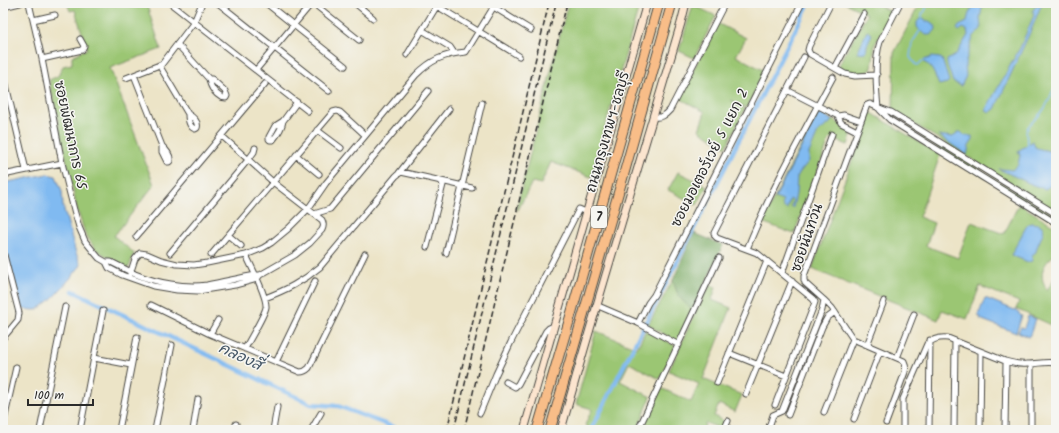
<svg xmlns="http://www.w3.org/2000/svg" width="1059" height="433" font-family="Kalam,'Playpen Sans Thai',sans-serif">
<rect width="100%" height="100%" fill="#f6f6f2"/>
<filter id="ink" filterUnits="userSpaceOnUse"><feTurbulence type="fractalNoise" baseFrequency=".025" numOctaves="2"/><feDisplacementMap in="SourceGraphic" scale="8" xChannelSelector="R" yChannelSelector="G"/><feConvolveMatrix kernelMatrix="1 2 1 2 8 2 1 2 1" color-interpolation-filters="sRGB"/></filter>
<filter id="wash" filterUnits="userSpaceOnUse"><feTurbulence type="fractalNoise" baseFrequency=".012" numOctaves="4" result="noise"/><feDisplacementMap in="SourceGraphic" scale="16" xChannelSelector="R" yChannelSelector="G"/><feGaussianBlur stdDeviation="0.9" result="paint"/><feColorMatrix in="noise" values="0 0 0 0 0 0 0 0 0 0 0 0 0 0 0 0 0 1.4 0 .05"/><feComposite in="paint" operator="in"/></filter>
<g filter="url(#wash)">
<rect width="100%" height="100%" fill="#ece4c7"/>
<path fill="#9bc673" stroke="#63784f" d="M67,3H146L161,49L110,68L154,185L114,236L134,253L129,267L128,268L124,267L95,249L85,233L77,209L49,80L58,76L63,66L72,64V56L87,49L75,10L70,11Z
M568,3H640L591,177L551,162L541,184L532,182L518,210H516Z
M845,3H874L893,13L875,44L872,68C863,77 851,74 841,70L839,65L867,14Z
M920,3H1056V211L893,111L894,53Z
M693,5L716,16L694,58L679,51Z
M717,23L746,38L736,56L765,71L747,108L731,100L745,109L726,147L699,130L705,112L679,98Z
M870,112L940,155L919,217L934,223L926,246L958,258L971,222L1004,234L1019,204L1056,227V254C1042,263 1038,276 1047,290L1056,276V327L1016,309L1019,302L980,286L967,319L942,310L938,320L812,269Z
M819,113L837,122L852,132L848,145L830,138L794,234L762,222L817,114Z
M924,135L1056,217V221L923,138Z
M678,172L707,186L697,205L668,190Z
M673,280C678,295 680,300 693,310L678,342L648,325Z
M710,285L716,287L712,300L731,308L703,379L742,395L735,412L719,404L714,416L725,422L722,429L706,423L703,430H660L644,422L661,388L691,402L699,384L669,371L696,311Z
M646,330L674,345L675,348L660,379L629,363L620,381L651,397L637,430H634L627,426L625,430H587L588,427L585,425L592,409L576,404L596,331L637,348Z"/>
<path fill="#7cab65" stroke="#546b48" d="M694,233L723,245L693,310C680,300 677,295 673,280Z"/>
<path fill="#80baf1" stroke="#56728e" d="M975,3H983L980,18L981,29L973,37L965,64L966,76L961,86L953,82L947,64V60L956,55L968,35L967,30L963,28L959,31L957,29L959,26L967,22C968,15 969,11 975,6Z
M1039,3H1042L1032,28L995,109L989,113L987,111L986,109L1020,48L1034,15C1031,7 1036,9 1039,3Z
M920,19H924L926,22L929,21L935,25L936,29C929,40 923,34 917,27V22Z
M867,31L872,34L867,45L866,52L857,53Z
M932,57L940,58L942,59L949,81L947,83L939,85C935,76 933,67 924,62V60Z
M820,114L832,120L829,124L818,132L809,153V161L800,172L797,177L796,194L793,208L791,207L793,201L790,199L787,209L783,207V205L782,204L783,201L775,198L818,115Z
M958,132H961L965,136H972L973,140L969,146L967,155L938,135L953,137Z
M1033,141L1035,147C1042,151 1051,149 1056,155C1056,168 1059,183 1045,189L1033,185L999,169H1002L1012,170L1018,165L1020,155L1018,151Z
M47,174L56,176L62,191L63,206L76,253L81,265C73,275 47,308 35,310C31,310 26,309 22,309L3,239V183Z
M1030,223C1055,224 1038,238 1036,252L1032,255V261L1028,262L1011,255L1026,227Z
M985,298L1017,311L1020,315L1022,316L1016,333L980,319L981,317L978,316Z
M1028,316L1036,319L1029,337L1018,332L1021,327L1024,328Z"/>
<g fill="none" stroke-linecap="round" stroke-linejoin="round">
<path stroke="#80baf1" stroke-width="1.5" d="M922,19V14L925,11L928,3
M921,29L912,43L910,57L915,64L918,65L922,61H926
M1029,146C1020,123 1035,124 1044,109C1049,102 1052,92 1056,84"/>
<path stroke="#80baf1" stroke-width="4.5" d="M73,291L311,404L338,406L401,430
M591,430L809,3"/>
</g>
</g>
<g filter="url(#ink)">
<g fill="none" stroke-linecap="round" stroke-linejoin="round">
<defs>
<path id="minor" d="M29,3L42,59L62,163L74,210L79,227L85,241L94,252L99,258L106,262L109,268L122,275L153,286L177,290L198,291L235,285L257,279L260,275H255C239,278 223,282 207,285C184,288 157,283 135,274C127,270 119,266 111,262H106
M170,3L308,111
M218,3L329,91
M266,3L345,66
M313,3L359,40
M355,3L373,18
M487,3L531,30
M831,3L809,46L808,50L810,54L845,74L855,76L877,75
M3,7L20,3
M33,20L55,15
M422,30L450,47L454,53
M177,44L209,79C210,87 217,98 226,98L227,96L225,91L212,79H209
M407,55L435,9L438,7L442,9L519,56
M42,59L82,50L84,46L80,39
M159,65L188,114C188,120 189,127 195,129L197,128C199,122 193,117 188,114
M835,68L864,14
M256,70L312,3
M3,72L26,170
M134,75L162,146V152L167,162H169L170,161C171,155 166,150 162,146
M126,78L162,64L194,22L202,3
M787,90L838,116L841,123L857,131
M878,108C876,88 874,60 880,42L900,3
M880,110L890,120L1056,223
M838,116L844,115L861,121
M653,117C661,118 665,116 670,110L725,3
M283,121C282,128 278,134 273,140H270L269,139V137L275,126L283,121L297,102
M317,130L341,148
M222,136L273,182L322,220C324,224 324,226 322,230L310,243L295,255L260,275
M296,155L319,174
M399,173L449,109
M3,175L62,163
M441,181L472,188
M314,214L330,209L428,91
M228,235L241,246
M136,237L265,84
M747,249C771,189 803,133 833,77
M3,251L19,313L18,320L3,338
M170,253L248,160L254,152L255,148
M446,253L482,103
M211,255L333,112L337,111L340,112L365,135
M782,273L832,134
M130,274L135,259L140,253L147,254L161,260L177,264L194,265L207,263L246,255L263,248L271,243L288,229L308,209L326,183L416,75C431,60 444,54 466,52L496,3
M265,298C286,290 302,282 320,267L396,176L401,172L437,180L441,181L443,185L427,247
M824,300L832,308L853,339L904,361C906,365 906,368 905,372L886,423
M151,305L210,334L300,372C304,372 306,371 309,368L365,254
M596,305L638,323L679,345
M638,323L648,303L654,295L802,3
M210,334L218,320
M867,345L884,301
M245,349C249,340 265,315 266,307C267,296 251,266 246,255
M729,353L786,376
M94,358L131,365
M897,358L914,314
M276,362L315,281
M506,382L515,387L518,384L546,331L549,328L554,326
M717,383L767,261
M746,394L792,281
M775,405L814,305L815,302L813,299L757,253L717,238L715,236L714,233L804,57
M824,412L853,339
M480,413L496,374L511,342L579,209L586,212
M788,415L822,327L827,318L835,312
M854,419L880,351
M3,425L16,367
M40,430L65,307
M80,430L103,311
M119,430L137,337
M155,430L172,345
M193,430L198,399
M235,430L236,424
M273,430L277,407
M311,430L321,413
M638,430L719,258
M724,430L728,421
M768,430L773,415L782,411L822,310L824,300L805,283L804,280V276L867,105C868,105 869,104 870,104C872,105 887,111 891,112L1056,214
M903,430V399L927,344C934,338 940,337 948,338L1005,361C1012,363 1020,365 1027,364C1037,364 1046,361 1056,363
M929,430L930,340
M954,430L955,341
M980,430L981,352
M1005,430L1006,362
M1031,430V364"/>
<path id="secondary" d="M524,430L647,3
M561,430C599,294 641,159 681,23L686,3"/>
<path id="motorway" d="M537,430L572,311L659,3
M550,430L625,170L672,3"/>
</defs>
<use href="#minor" stroke="#484742" stroke-width="7"/>
<use href="#secondary" stroke="#484742" stroke-width="9"/>
<use href="#motorway" stroke="#484742" stroke-width="11"/>
<use href="#minor" stroke="#fff" stroke-width="5"/>
<use href="#secondary" stroke="#fce5cf" stroke-width="7"/>
<use href="#motorway" stroke="#f8bd88" stroke-width="9"/>
<path stroke="#2b2b2b" stroke-width="1.5" stroke-dasharray="6 3" stroke-linecap="butt" d="M447,430L549,3
M454,430L556,3
M464,430L567,3"/>
</g>
</g>
<g text-anchor="middle" dominant-baseline="central" stroke-width="3" stroke-linejoin="round" paint-order="stroke">
<rect fill="#f6f6f2" stroke="#686867" stroke-width="1" x="591" y="206" width="16" height="22" rx="3"/>
<g font-size="13" font-weight="bold" fill="#2b2b2b">
<text x="599" y="217">7</text>
</g>
<g font-size="14" fill="#2b2b2b" stroke="#f6f6f2">
<text transform="translate(608 132) rotate(-74)">ถนนกรุงเทพฯ-ชลบุรี</text>
<text transform="translate(70 135) rotate(78)">ซอยพัฒนาการ 65</text>
<text transform="translate(710 158) rotate(-63)">ซอยมอเตอร์เวย์ 5 แยก 2</text>
<text transform="translate(807 238) rotate(-71)">ซอยนันทวัน</text>
</g>
<g font-size="15" font-style="italic" fill="#445666" stroke="#f6f6f2">
<text transform="translate(240 357) rotate(25)">คลองสี่</text>
</g>
</g>
<rect width="1059" height="433" fill="none" stroke="#f6f6f2" stroke-width="16"/>
<path d="M28 399v6h65v-6" fill="none" stroke="#2b2b2b" stroke-width="2"/>
<text x="34" y="399" font-size="12" fill="#2b2b2b" stroke="#f6f6f2" stroke-width="3" paint-order="stroke">100 m</text>
</svg>
